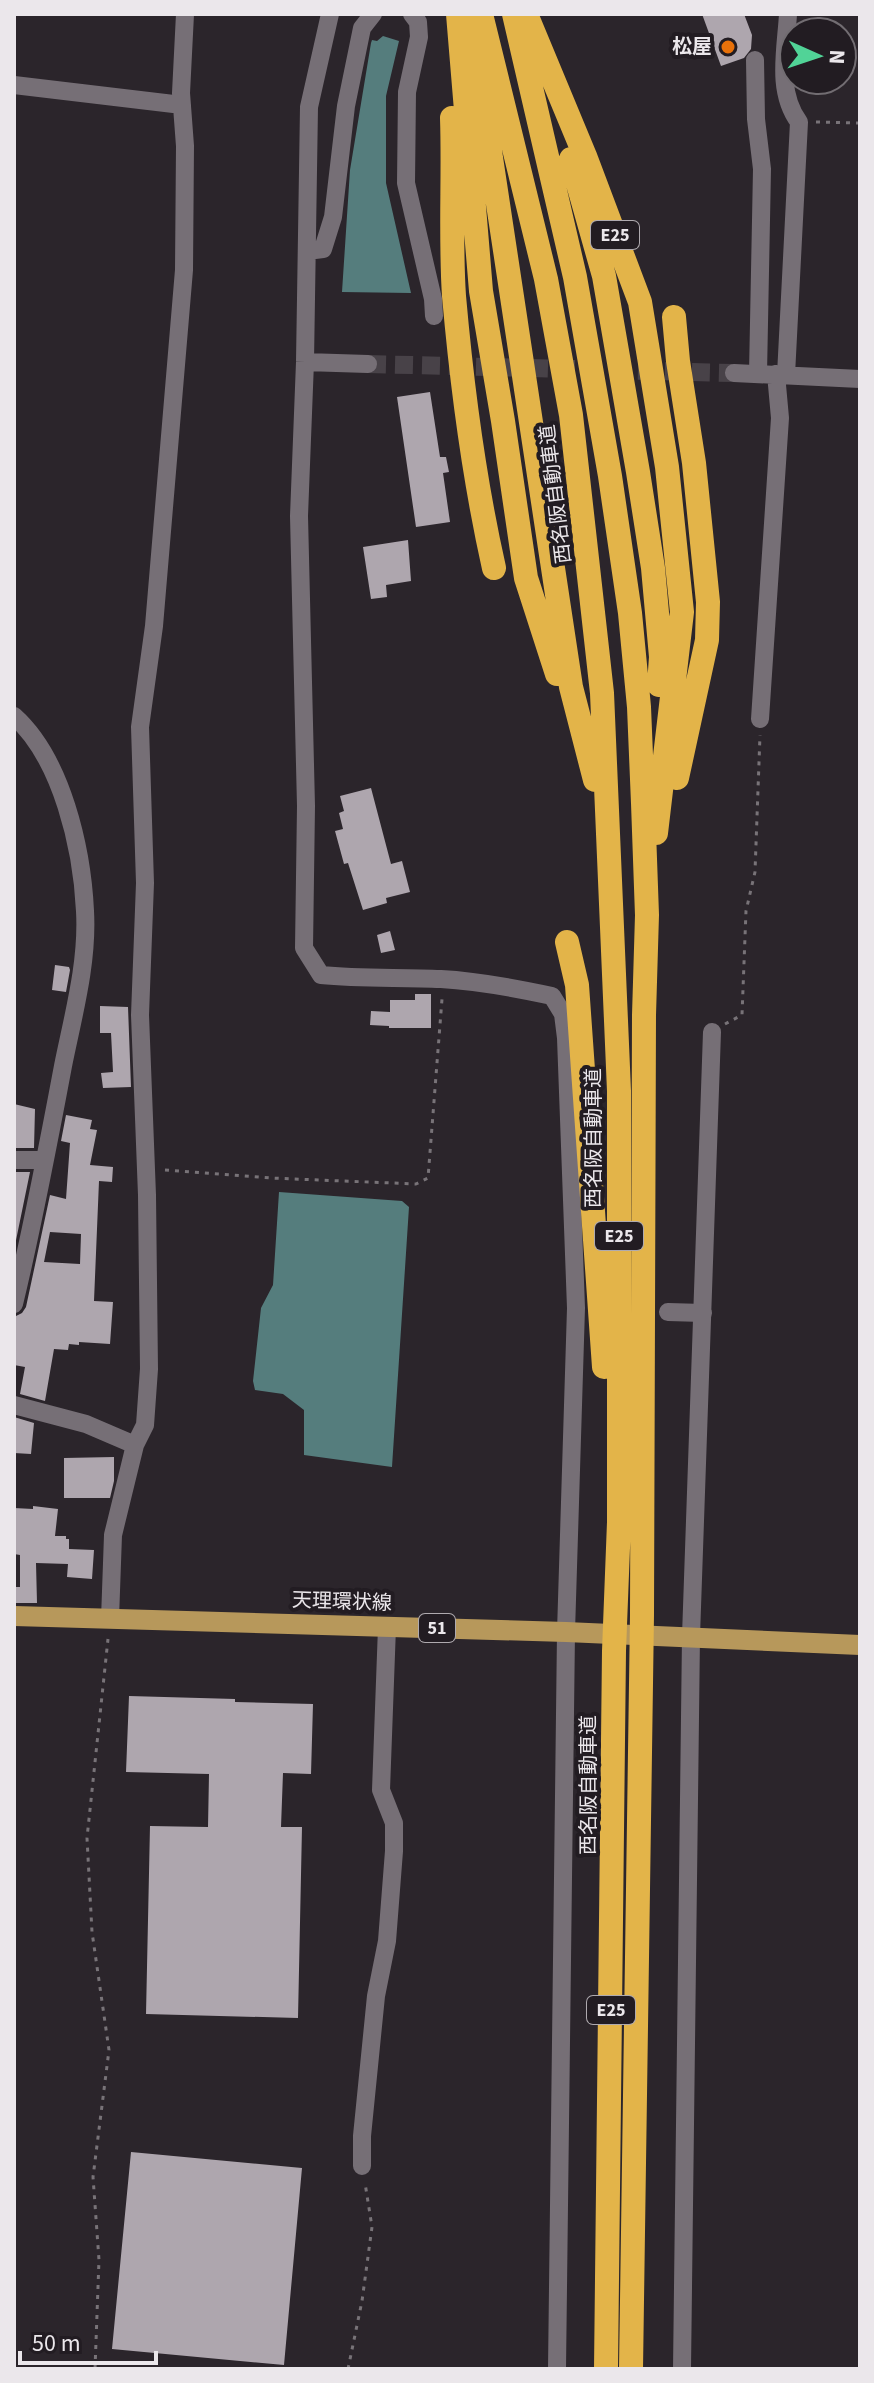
<svg xmlns="http://www.w3.org/2000/svg" width="874" height="2383" font-family="'Source Sans 3','Noto Sans JP',sans-serif">
<rect width="100%" height="100%" fill="#2b252b"/>
<path fill="#557d7d" d="M383,36L399,41L386,96V183L411,293L342,292L350,170L371,43L372,40L377,41Z
M279,1192L402,1201L409,1207L392,1467L304,1455V1410L283,1394L255,1390L253,1381L261,1308L273,1285Z"/>
<path fill="#aea6ae" fill-rule="evenodd" d="M702,14H744L752,35L751,49L744,58L721,66Z
M430,392L440,457H446L449,472L443,473L450,522L416,527L397,397Z
M408,540L411,581L386,585L387,597L371,599L363,547Z
M371,788L391,864L402,861L410,892L386,898L387,903L363,910L348,863L344,864L335,831L343,829L339,813L344,811L340,796Z
M390,931L395,950L381,953L377,935Z
M55,965L69,967L70,970L66,992L52,990Z
M415,994H431V1028H389V1026L370,1025L371,1011L390,1012V1000H415Z
M100,1006L128,1007L131,1087L103,1088L101,1073L113,1072L111,1033H100Z
M14,1104L35,1109L34,1148H14Z
M66,1115L92,1120L90,1129L97,1130L90,1165L113,1167L112,1182L99,1181L94,1301L113,1302L110,1344L79,1342V1345L69,1344L68,1350L54,1349L45,1401L20,1394L25,1367L14,1365V1328L16,1316L22,1313L26,1307L50,1195L66,1199L70,1143L61,1141ZM50,1232L81,1234L80,1264L44,1262Z
M14,1172H30L14,1250Z
M14,1417L34,1423L31,1454L14,1453Z
M114,1457V1481L110,1498H64V1458Z
M33,1506L58,1509L55,1536H66V1539H69V1549L94,1550L92,1579L67,1577L68,1564L36,1563L37,1603H14V1587H20V1555L14,1554V1508L33,1509Z
M129,1696L235,1699V1702L313,1704L311,1774L283,1773L281,1827H302L298,2018L146,2014L150,1826L208,1827L209,1774L126,1772Z
M131,2152L302,2168L284,2365L112,2349Z"/>
<g fill="none" stroke-linecap="round" stroke-linejoin="round">
<path stroke="#484248" stroke-width="18" stroke-dasharray="18 9" stroke-linecap="butt" d="M368,364L734,373"/>
<path stroke="#787378" stroke-width="3" stroke-dasharray="4 6" stroke-linecap="butt" d="M816,122L860,123
M725,1024L742,1015L746,911L755,872L760,735
M165,1170L271,1178L416,1184L428,1178L442,999
M95,2369L99,2260L93,2177L109,2050L92,1932L87,1838L108,1639
M348,2369L362,2301L372,2227L365,2183"/>
<path stroke="#766f76" stroke-width="18" d="M330,14L309,107L305,362L299,516L306,806L304,948L321,975C361,979 401,977 441,979C478,981 515,988 552,996L563,1014L566,1038L576,1308L566,1632L557,2369
M412,14L418,22L419,37L407,92L406,183L433,299L434,316
M755,60L756,119L762,169L758,374
M14,85L182,105
M307,251L323,249L333,217L346,106L362,28L373,14
M305,362L368,364
M734,373L860,379
M786,375L799,122C776,91 786,50 788,14
M14,716C62,759 82,848 85,911C88,963 73,1016 63,1066C48,1146 33,1225 14,1304
M760,719L780,418L776,374
M14,1160H45
M668,1312L703,1313
M14,1405L86,1424L135,1445
M110,1619L113,1535L135,1445L145,1425L149,1369L147,1195L140,1015L145,883L140,727L154,626L184,270L185,146L181,93L185,14
M362,2166V2136L376,1996L387,1941L394,1851V1823L381,1790L387,1627
M682,2369L691,1636L712,1032"/>
<path stroke="#b7985b" stroke-width="20" d="M14,1616L566,1632L860,1645"/>
<path stroke="#e3b449" stroke-width="24" d="M458,14L481,291L503,421L526,578L557,674
M481,14L546,279L571,415L602,693L619,1091V1522L614,1651L606,2369
M514,14L575,277L610,476L630,613L639,707L643,803L647,915L644,1015L642,1615L631,2369
M526,14L585,156L640,302L667,467L682,612L656,833
M472,32L571,687L595,780
M452,118C454,177 450,237 454,296C462,387 474,479 494,568
M571,159L604,276L638,472L653,568L661,657L659,685
M674,317L678,361L694,463L708,602L707,640L677,778
M567,942L577,985L604,1367"/>
</g>
<circle fill="#e8710a" stroke="#221c22" stroke-width="3" cx="728" cy="47" r="8"/>
<g text-anchor="middle" dominant-baseline="central" stroke-width="8" stroke-linejoin="round" paint-order="stroke">
<g fill="#221c22" stroke="#afaaaf" stroke-width="2">
<rect x="591" y="221" width="48" height="28" rx="6"/>
<rect x="595" y="1222" width="48" height="28" rx="6"/>
<rect x="419" y="1614" width="36" height="28" rx="6"/>
<rect x="587" y="1996" width="48" height="28" rx="6"/>
</g>
<g font-size="18" font-weight="bold" fill="#ebe7eb">
<text x="615" y="235">E25</text>
<text x="619" y="1236">E25</text>
<text x="437" y="1628">51</text>
<text x="611" y="2010">E25</text>
</g>
<g font-size="20" font-weight="bold" fill="#ebe7eb" stroke="#221c22" text-anchor="end">
<text x="712" y="47">松屋</text>
</g>
<g font-size="20" fill="#ebe7eb" stroke="#221c22">
<text transform="translate(556 494) rotate(-97)">西名阪自動車道</text>
<text transform="translate(594 1138) rotate(-90)">西名阪自動車道</text>
<text transform="translate(342 1602) rotate(2)">天理環状線</text>
<text transform="translate(589 1785) rotate(-90)">西名阪自動車道</text>
</g>
</g>
<rect width="874" height="2383" fill="none" stroke="#ebe7eb" stroke-width="32"/>
<g transform="translate(818 56) rotate(93)"><circle r="38" fill="#221c22" stroke="#726d72" stroke-width="2"/>
<path d="M0-6L14 30L0 20L-14 30Z" fill="#51d397"/>
<text y="-12" font-size="22" font-weight="bold" text-anchor="middle" fill="#ebe7eb">N</text>
</g>
<path d="M20 2351v12h136v-12" fill="none" stroke="#ebe7eb" stroke-width="4"/>
<text x="32" y="2351" font-size="24" fill="#ebe7eb" stroke="#221c22" stroke-width="6" paint-order="stroke">50 m</text>
</svg>
